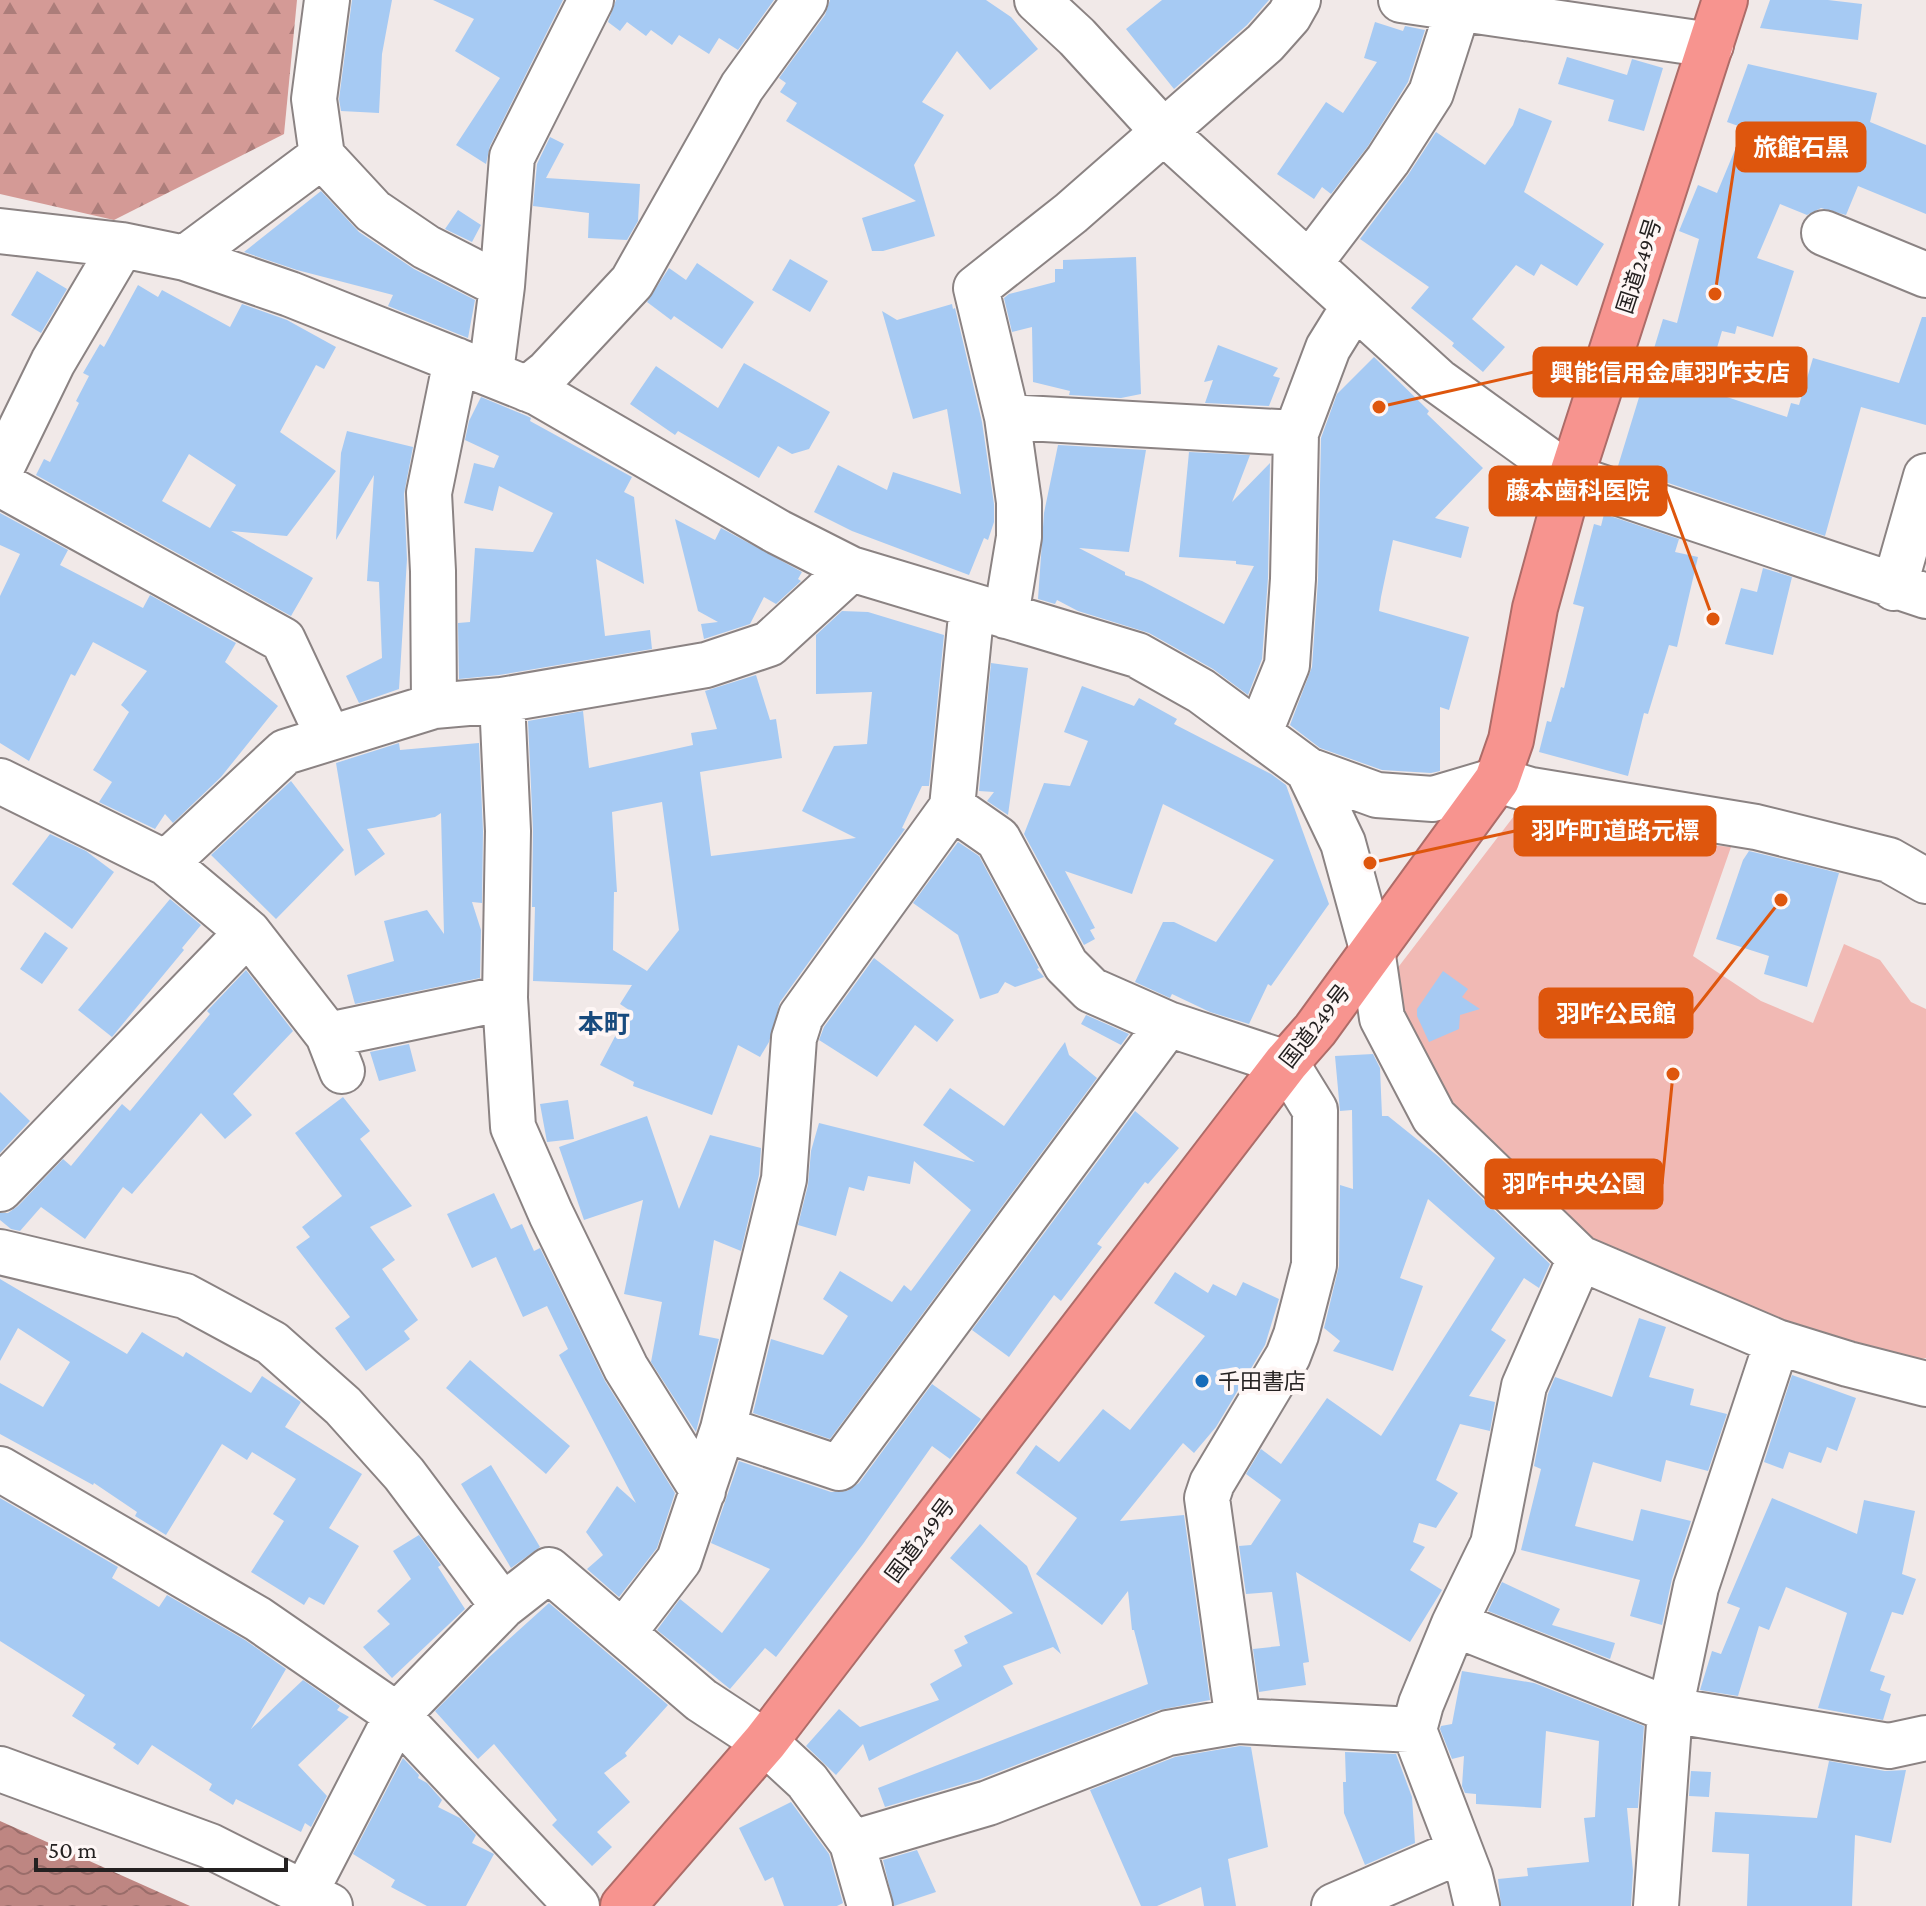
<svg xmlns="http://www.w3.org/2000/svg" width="1926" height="1906" font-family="'Crimson Pro','Noto Sans JP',serif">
<defs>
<pattern id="forest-firs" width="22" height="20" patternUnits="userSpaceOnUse" patternTransform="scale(2)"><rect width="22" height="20" fill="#d49a96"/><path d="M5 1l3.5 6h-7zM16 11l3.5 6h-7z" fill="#ac7d7a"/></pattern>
<pattern id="water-waves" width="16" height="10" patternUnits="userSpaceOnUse" patternTransform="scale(2)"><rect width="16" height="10" fill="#be8682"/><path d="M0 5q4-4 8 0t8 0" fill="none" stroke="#9a6d6a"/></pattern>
</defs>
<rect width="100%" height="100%" fill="#f1e9e8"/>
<path fill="url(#forest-firs)" d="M0,0H297L284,134L114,220L0,194Z"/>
<path fill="#f1b9b4" d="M1514,816L1599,834L1731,847L1693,956L1761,1001L1813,1023L1844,944L1880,960L1911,1002L1926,1009V1358L1907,1362L1604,1262L1442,1116L1398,1032L1393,974Z"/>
<path fill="url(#water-waves)" d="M0,1821L190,1906H0Z"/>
<path fill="#a6caf3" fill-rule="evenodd" d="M352,0H392L382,54L379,113L341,111L339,99Z
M433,0H563L490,146L486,164L456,145L500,78L455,51L474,19Z
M616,0H774L738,50L719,38L709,54L679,35L672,45L651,30L646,36L627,22L620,31L608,22Z
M830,0H986L1011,17L1038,49L990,90L957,51L922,102L944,115L914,165L935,236L883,251H872L862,218L916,201L786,121L797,103L780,92L786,83L779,78L825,15Z
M1162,0H1269L1247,25L1174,89L1126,29Z
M1770,0H1828L1862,4L1858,40L1760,28Z
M1375,22L1403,31L1405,26L1425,30L1408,82L1368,146L1331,194L1322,187L1314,199L1277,174L1326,102L1343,113L1377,62L1364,58Z
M1567,57L1627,75L1632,59L1663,68L1644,131L1608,121L1614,100L1558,84Z
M1748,64L1877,93L1870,122L1926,145V214L1858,186L1846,215L1821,208L1807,215L1780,204L1757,258L1794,271L1773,337L1737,326L1735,334L1722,331L1708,378L1727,384L1724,396L1787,417L1791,403L1799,405L1813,358L1899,383L1922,317H1926V425L1861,407L1825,536L1618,466L1663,319L1677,323L1699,239L1679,231L1698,185L1717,193L1744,128L1727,122Z
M1519,108L1552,121L1524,192L1604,244L1577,286L1541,264L1534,276L1516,265L1472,319L1505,347L1483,372L1452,346L1454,343L1411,308L1429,287L1360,239L1408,175L1436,132L1485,165L1513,125Z
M550,137L564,144L546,178L640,184L638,221L627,240L588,238L589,213L533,206L537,164Z
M321,191L359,232L414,269L475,300L468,338L388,306L393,295L297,270L244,252Z
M458,210L481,225L472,242L445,229Z
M1136,257L1141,394L1121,398L1069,395L1070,391L1033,382L1032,327L1012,332L1004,298L1009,294L1055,282V269H1063V260Z
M790,259L828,281L810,312L772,290Z
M697,263L754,302L722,349L674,316L671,320L647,302L669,268L686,280Z
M37,271L67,289L41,333L11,315Z
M138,285L158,297L162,290L230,327L242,304L287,320L336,347L324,369L316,365L280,432L336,471L287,536L231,531L313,578L291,616L36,475L44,459L50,462L79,403L76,401L89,376L83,373L100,344L104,347ZM189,454L236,485L210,528L162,501Z
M952,304L953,309L955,308L982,422L994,504V522L988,540L984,538L969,575L852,531L814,512L838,465L887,490L893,472L961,494L947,409L913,419L882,311L897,320Z
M1218,345L1278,368L1273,376L1280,378L1269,406L1205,403L1213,380L1204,382Z
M1374,357L1429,411L1427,414L1483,468L1435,518L1469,527L1461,558L1393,540L1381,597L1379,611L1469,637L1449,710L1440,707V771L1431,773L1382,770L1320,748L1290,725L1312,667L1318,580L1321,438L1337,394Z
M744,363L830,412L809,449L792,454L778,446L759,478L678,431L675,435L630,404L656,366L718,408Z
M481,397L527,416L531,418L530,421L632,477L624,492L634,497L644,584L596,559L605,636L650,630L652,649L499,675L459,679L458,623L470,622L475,548L533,552L553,513L499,486L493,511L464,503L474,463L494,468L499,456L465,440L469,421Z
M347,431L413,447L404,494L407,559L399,689L359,703L346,676L382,658L379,582L367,581L374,475L336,540L341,453Z
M1058,445L1146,450L1129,552L1079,548L1125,572V575L1142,581L1224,624L1254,566L1236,564V561L1179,557L1189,452L1250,455L1232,502L1270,463L1268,578L1262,659L1248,695L1213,669L1149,633L1078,611L1057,600L1055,604L1038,599L1044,513Z
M0,513L68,550L60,565L143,608L150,595L236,643L225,662L278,706L221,777L173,823L165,814L155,829L99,802L112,782L93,770L129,712L121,705L147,671L93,642L75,676L71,674L29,761L0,743V596L20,554L0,545Z
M1604,514L1679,539L1675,552L1698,557L1677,647L1669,645L1648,714L1644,713L1628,776L1539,752L1547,721L1551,722L1561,687L1564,688L1584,607L1573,604L1594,524L1601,526Z
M675,519L715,540L721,528L802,572L798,579L801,581L776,604L764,597L750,624L704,639L701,624L718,622L698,611Z
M1763,568L1792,577L1773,655L1725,644L1741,588L1757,592Z
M842,611L868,612L944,635L929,786H922L902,828L905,829L780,1002L769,1042L760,1057L738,1045L712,1115L633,1086L634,1082L600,1065L629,1010L620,1004L632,985L533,981L535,907H532L533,830L528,721L583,711L589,768L693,745L691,733L717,729L705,691L756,675L770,720L776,719L782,758L700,772L711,856L856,838L802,811L834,746L867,744L872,692L816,694V635ZM662,802L679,930L647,971L613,950L614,892H617L612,812Z
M991,663L1028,668L1008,815L987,801L994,792L979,791Z
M1082,686L1134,706L1139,698L1177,719L1174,724L1271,774L1286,785L1329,904L1271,986L1268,984L1249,1024L1210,1012L1172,994L1170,998L1135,982L1163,922H1174L1216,942L1274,860L1163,804L1132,894L1065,871L1095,928L1090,930L1095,939L1084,945L1024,834L1044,783L1070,786L1088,741L1064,732Z
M399,743L400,750L479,743L483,831L482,903L472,902L481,930L480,978L355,1004L347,975L394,961L384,921L427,910L444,934L441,813L435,817L367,829L385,854L355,876L336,763Z
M291,781L344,850L276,919L211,855Z
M50,834L86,851L114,872L72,929L12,884Z
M958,842L979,856L1039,968L1037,969L1044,977L1015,987L1005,982L998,993L980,999L958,935L913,903Z
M1749,851L1839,873L1807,987L1764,974L1769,956L1716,939L1743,860Z
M170,899L201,925L182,948L184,950L112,1037L78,1010Z
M45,932L68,948L42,984L20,969Z
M874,958L954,1020L937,1042L915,1025L877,1077L819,1040L824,1027Z
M246,970L293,1031L233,1094L252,1115L225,1139L201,1113L132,1194L123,1187L85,1239L41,1207L20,1231L11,1229L0,1220V1213H8L18,1206L63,1159L71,1166L122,1104L130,1111L210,1014L207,1011Z
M1443,971L1468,989L1462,997L1480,1009L1460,1015L1459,1029L1429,1042L1417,1016V1009Z
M1086,1015L1129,1034L1121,1045L1081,1024Z
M1065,1042L1069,1055L1097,1078L830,1439L753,1413L771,1339L823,1355L848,1316L823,1299L840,1271L892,1302L904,1285L911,1291L971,1210L914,1161L910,1184L868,1176L864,1191L849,1187L836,1236L798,1225L808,1185L811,1151L819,1123L975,1162L923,1125L950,1088L1004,1126Z
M409,1044L416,1071L379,1081L370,1052Z
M1373,1054L1380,1068L1382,1116H1388L1439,1157L1550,1264L1539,1288L1524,1278L1491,1330L1506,1340L1469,1396L1495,1402L1490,1431L1460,1424L1436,1480L1458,1493L1436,1528L1419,1523L1413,1542L1425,1547L1410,1570L1442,1590L1410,1642L1296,1572L1309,1662L1303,1663L1306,1685L1259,1692L1253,1649L1280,1646L1272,1592L1246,1594L1239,1546L1251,1545L1281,1500L1246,1474L1261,1449L1281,1464L1327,1398L1381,1436L1495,1258L1428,1199L1400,1278L1423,1286L1393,1371L1333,1351L1340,1341L1324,1328L1339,1266L1340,1185L1353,1189L1352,1110L1340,1111L1335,1056Z
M0,1092L30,1121L0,1153Z
M343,1097L370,1131L360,1139L412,1206L370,1227L395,1260L382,1269L418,1320L404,1331L410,1339L366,1371L335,1328L350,1317L296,1247L310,1237L302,1227L342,1196L295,1133Z
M568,1100L574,1139L547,1142L540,1104Z
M1135,1111L1179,1148L1148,1184L1145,1182L1097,1244L1102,1247L1061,1301L1054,1295L1009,1357L972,1330Z
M647,1116L679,1209L710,1135L761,1148L759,1175L741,1251L714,1240L699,1335L719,1339L696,1432L651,1362L662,1302L624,1294L643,1200L584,1220L559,1147Z
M494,1193L511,1229L522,1224L534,1251L540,1248L605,1381L675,1493L657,1548L619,1597L587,1569L603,1555L586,1532L617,1486L636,1503L559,1355L568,1349L547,1306L523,1317L496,1257L472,1268L447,1214Z
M1175,1272L1208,1293L1213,1284L1236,1296L1243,1282L1279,1299L1265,1345L1216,1427L1194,1453L1183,1443L1120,1521L1184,1515L1210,1700L1159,1710L980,1779L885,1807L878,1788L1148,1684L1134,1630H1132L1128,1591L1102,1625L1036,1574L1077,1518L1016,1473L1036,1445L1059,1462L1103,1409L1130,1430L1205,1336L1154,1303Z
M0,1279L127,1354L142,1332L183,1357L186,1352L251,1393L262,1376L301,1402L285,1427L362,1474L329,1528L359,1546L324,1605L309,1597L304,1605L251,1572L284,1521L273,1514L296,1479L252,1452L247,1460L222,1444L166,1535L135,1516L137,1512L94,1483L93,1485L0,1434V1383L43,1407L70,1362L18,1328L0,1361Z
M1639,1318L1666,1327L1649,1377L1694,1389L1690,1405L1727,1414L1708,1471L1666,1460L1661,1482L1593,1462L1575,1526L1633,1541L1641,1509L1691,1521L1672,1579L1662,1625L1630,1616L1640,1580L1521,1550L1541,1469L1534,1466L1548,1394L1555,1377L1612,1397Z
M470,1360L570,1446L546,1474L446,1388Z
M1792,1375L1856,1398L1837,1451L1827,1447L1821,1463L1789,1452L1783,1469L1764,1462Z
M932,1384L981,1419L950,1459L932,1446L863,1544L776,1657L765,1648L730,1689L657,1630L680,1599L722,1633L770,1569L711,1543L739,1461L831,1492L847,1491L859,1483Z
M491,1465L540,1547L511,1568L461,1484Z
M0,1498L118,1567L112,1578L159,1607L167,1595L245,1640L286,1669L251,1729L303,1680L340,1706L337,1710L349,1717L298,1765L327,1796L311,1827L305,1823L301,1832L236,1799L233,1805L209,1790L212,1784L152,1745L138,1765L113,1748L116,1744L72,1716L85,1695L0,1641Z
M1772,1498L1857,1534L1864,1500L1915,1511L1902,1574L1916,1579L1903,1615L1892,1612L1870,1671L1885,1676L1880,1690L1891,1694L1883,1720L1818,1708L1847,1613L1786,1587L1769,1630L1759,1626L1738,1696L1700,1690L1712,1651L1721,1654L1740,1608L1727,1603Z
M980,1524L1027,1566L1061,1654L1053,1647L1003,1666L1013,1684L869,1761L863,1744L836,1775L806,1746L839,1709L860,1727L939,1700L930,1684L962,1666L954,1650L968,1643L964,1636L1013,1613L950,1558Z
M419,1535L441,1565L438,1567L465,1609L392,1678L363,1647L390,1624L377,1611L411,1579L393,1551Z
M1502,1582L1560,1609L1552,1625L1615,1643L1610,1659L1488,1611Z
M549,1603L668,1705L625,1753L627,1756L604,1773L630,1802L597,1832L612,1847L592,1866L552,1825L557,1820L494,1744L478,1759L435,1711L487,1659Z
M1462,1671L1534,1683L1644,1726L1638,1808H1627L1633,1871L1631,1906H1501L1498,1879L1528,1876L1527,1868L1589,1862L1584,1818L1595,1817L1599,1741L1546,1731L1541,1808L1476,1804V1794L1465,1793L1462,1786L1464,1756L1452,1759L1440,1729L1441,1726L1452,1724Z
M1240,1746L1251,1747L1268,1847L1228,1859L1236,1906H1204L1201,1887L1157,1906H1141L1090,1790L1175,1757Z
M1345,1752L1396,1754L1412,1797L1415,1843L1365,1865L1344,1813L1343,1782H1346Z
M403,1758L419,1775L418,1778L427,1783L442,1800L438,1807L460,1818L476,1835L472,1843L494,1854L466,1906H427L391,1887L395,1880L353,1854Z
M1829,1761L1885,1771L1906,1770L1891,1843L1855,1835L1852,1906H1747L1749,1854L1712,1852L1715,1812L1817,1818Z
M1691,1771L1711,1772L1709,1797L1689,1796Z
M791,1802L829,1854L843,1903L837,1906H784L773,1877L765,1881L739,1828Z
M917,1850L936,1892L894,1906L883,1860Z"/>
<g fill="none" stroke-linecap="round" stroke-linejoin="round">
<defs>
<path id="minor" d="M1037,0L1077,37L1164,132L1438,381L1571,477L1926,596
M1401,0L1711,45
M322,156L373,211L426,247L502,286
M0,231L122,245L185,258L290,294L538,393L778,532L851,569L1137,655L1201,691L1308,770L1343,843L1372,949L1382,1018L1434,1117L1580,1258L1777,1342L1848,1364L1926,1384
M1824,233L1926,275
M185,258L322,156L314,99L327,0
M1309,264L1388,160L1431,93L1458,9
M491,372L502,286L512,157L591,0
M527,389L548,372L632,282L742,87L805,0
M1007,417L1296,433
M0,471L53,362L122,245
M0,484L283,640L329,738
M1894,588L1926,476
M1006,616L1019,537V502L1007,417L976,288L1071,213L1265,43L1289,16L1298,0
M502,700L508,831L505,998L513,1127L551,1214L626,1368L703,1491
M434,706L433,571L429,493L456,360
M1259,734L1287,665L1293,579L1296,433L1328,348L1354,306
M1308,770L1377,795L1433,799L1497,780L1531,790L1756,827L1889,860L1926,881
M0,781L166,863L285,752L434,706L502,700L706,665L769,644L851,569
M952,807L998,839L1066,965L1091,990L1168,1024L1286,1063L1315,1110L1314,1265L1296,1335L1288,1356L1212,1483L1207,1498L1238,1721
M166,863L248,932L328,1035L342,1071
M328,1035L505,998
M0,1189L248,932
M0,1252L185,1296L272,1343L343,1406L404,1474L503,1606
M723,1429L839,1468L1168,1024
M0,1469L258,1619L397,1715L577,1906
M1454,1624L1670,1710L1889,1746L1926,1738
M623,1633L679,1560L723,1429L784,1179L794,1038L801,1016L952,807L972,606
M0,1769L210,1846L330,1906
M852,1843L988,1803L1168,1733L1238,1721L1414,1730
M305,1893L397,1715L503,1606L549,1570L701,1700L765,1742L807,1781L852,1843L870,1906
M1334,1906L1460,1851
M1477,1906L1470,1876L1414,1730L1421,1704L1454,1624L1493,1544L1524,1386L1580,1258
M1656,1906L1670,1710L1696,1587L1777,1342"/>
<path id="highway" d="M623,1906L765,1742L1286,1063L1315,1030L1497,780L1511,740L1535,608L1571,477L1725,0"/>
</defs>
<use href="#minor" stroke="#8b8383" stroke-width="48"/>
<use href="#highway" stroke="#ad6c68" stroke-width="48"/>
<use href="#minor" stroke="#fff" stroke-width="44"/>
<use href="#highway" stroke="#f7948f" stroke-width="44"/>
</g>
<circle fill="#166bb9" stroke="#fef6f5" stroke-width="3" cx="1202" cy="1381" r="8"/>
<g text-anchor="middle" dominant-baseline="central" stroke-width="8" stroke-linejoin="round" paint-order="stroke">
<g font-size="22" fill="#242121" stroke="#fef6f5">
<text transform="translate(1639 266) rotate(-72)">国道249号</text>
<text transform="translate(1315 1026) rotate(-52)">国道249号</text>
<text transform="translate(920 1540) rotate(-53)">国道249号</text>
</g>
<g font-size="22" fill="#242121" stroke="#fef6f5" text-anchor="start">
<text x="1218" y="1381">千田書店</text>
</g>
<g font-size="26" font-weight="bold" fill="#184a7d" stroke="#fef6f5">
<text x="604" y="1024">本町</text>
</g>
</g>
<path fill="none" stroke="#de560d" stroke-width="3" d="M1715 294L1737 147M1379 407L1534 372M1713 619L1666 491M1370 863L1515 831M1781 900L1692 1013M1673 1074L1662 1184"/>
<g fill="#de560d" stroke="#fef6f5" stroke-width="3">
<circle cx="1715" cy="294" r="8"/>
<circle cx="1379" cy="407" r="8"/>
<circle cx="1713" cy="619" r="8"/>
<circle cx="1370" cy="863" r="8"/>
<circle cx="1781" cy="900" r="8"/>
<circle cx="1673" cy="1074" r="8"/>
</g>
<g fill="#de560d" stroke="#de560d" stroke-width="3">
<rect x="1737" y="123" width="128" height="48" rx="8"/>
<rect x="1534" y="348" width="272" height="48" rx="8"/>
<rect x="1490" y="467" width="176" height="48" rx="8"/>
<rect x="1515" y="807" width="200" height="48" rx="8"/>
<rect x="1540" y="989" width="152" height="48" rx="8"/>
<rect x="1486" y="1160" width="176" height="48" rx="8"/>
</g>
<g font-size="24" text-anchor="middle" font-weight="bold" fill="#fff">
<text x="1801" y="156">旅館石黒</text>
<text x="1670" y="381">興能信用金庫羽咋支店</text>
<text x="1578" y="499">藤本歯科医院</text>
<text x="1615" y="839">羽咋町道路元標</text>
<text x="1616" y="1022">羽咋公民館</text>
<text x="1574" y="1192">羽咋中央公園</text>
</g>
<path d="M36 1858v12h250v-12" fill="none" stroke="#242121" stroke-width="4"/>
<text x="48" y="1858" font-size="24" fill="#242121" stroke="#fef6f5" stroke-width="6" paint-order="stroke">50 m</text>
</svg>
